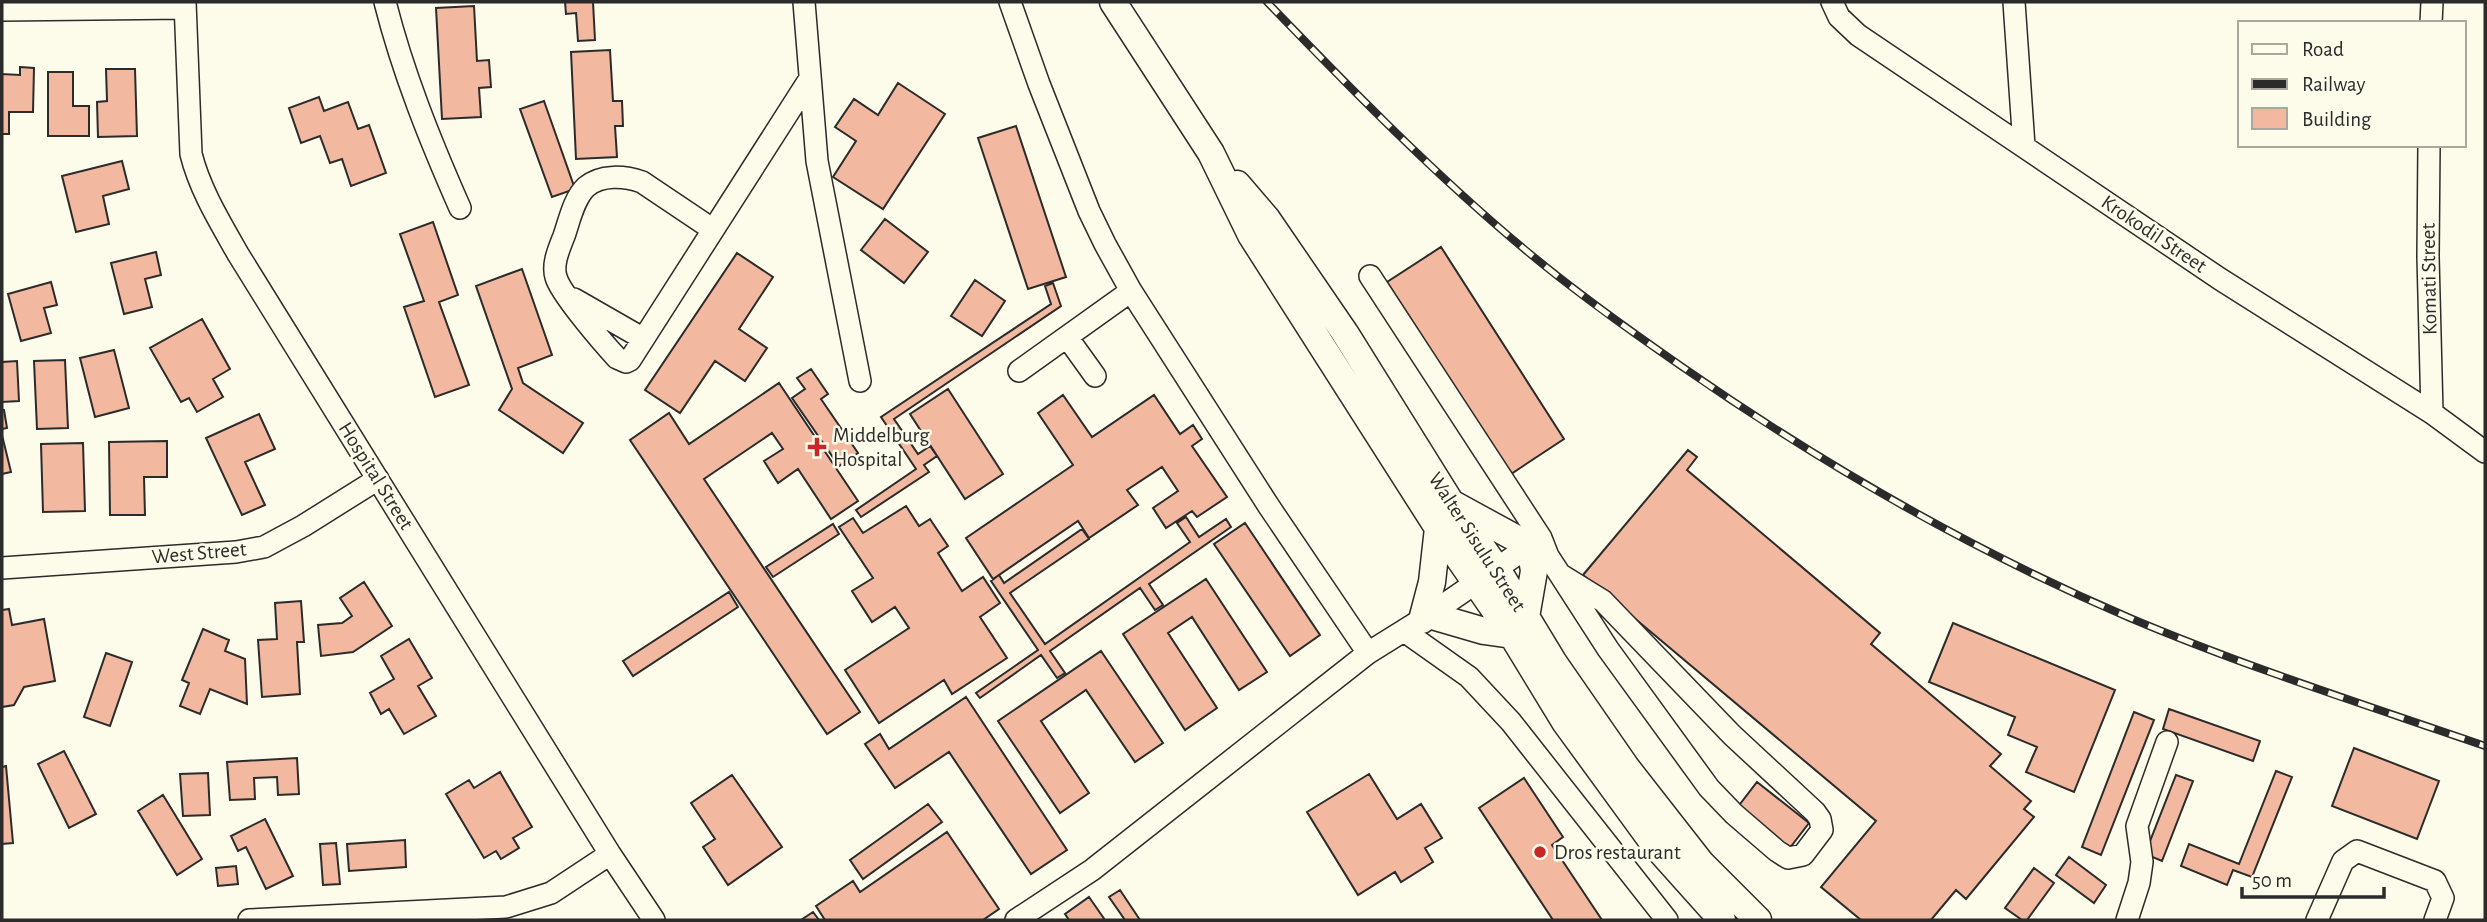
<svg xmlns="http://www.w3.org/2000/svg" width="2487" height="922" font-family="'Alegreya Sans',sans-serif">
<rect width="100%" height="100%" fill="#fdfbea"/>
<path fill="#f2b8a0" stroke="#2b2b2b" stroke-width="2" d="M565,2H593L595,40L578,41L576,13L566,14Z
M474,6L477,61L489,60L491,87L479,88L481,117L442,119L436,8Z
M610,50L613,101H622L623,126H615L617,157L576,159L571,52Z
M20,67L34,68L33,112H9V134H2V74L20,75Z
M106,69H135L137,136L98,137L97,102L107,101Z
M48,72H73V106H89V136H48Z
M898,83L945,114L883,209L833,177L856,141L835,127L854,99L878,115Z
M319,97L324,111L348,102L358,129L369,125L386,173L351,186L342,159L330,163L320,136L301,143L289,108Z
M544,101L575,189L552,197L520,109Z
M1016,126L1066,277L1028,289L978,138Z
M122,161L129,189L103,196L109,224L76,232L62,176Z
M885,219L928,252L904,283L861,250Z
M433,222L458,295L439,302L469,385L435,397L404,307L424,301L400,234Z
M1441,247L1564,439L1511,474L1387,282Z
M156,252L161,275L145,279L152,307L124,314L111,263Z
M737,253L773,277L739,329L767,348L745,381L715,361L680,413L645,390Z
M522,269L552,355L518,368L523,383L583,423L563,453L499,410L512,389L476,286Z
M975,280L1005,301L982,336L951,316Z
M51,282L57,305L44,308L51,333L21,341L8,294Z
M1053,283L1061,306L894,419L918,454L930,446L937,456L924,465L929,472L861,517L856,510L916,469L881,417L1051,304L1045,286Z
M202,319L230,369L213,379L223,397L197,412L189,398L181,402L150,348Z
M114,350L129,408L95,417L80,358Z
M65,360L68,428L37,429L34,361Z
M17,361L19,401L2,402V362Z
M811,369L828,394L821,399L858,453L839,466L792,398L805,389L797,378Z
M779,383L858,501L831,519L798,469L778,483L764,461L783,449L772,433L704,479L860,712L827,734L630,440L669,413L689,444Z
M948,389L1003,474L965,499L910,414Z
M1063,395L1092,437L1154,395L1180,434L1193,425L1202,439L1192,446L1227,497L1197,517L1192,511L1166,528L1153,508L1178,491L1162,467L1127,490L1138,505L1089,538L1078,521L993,579L966,538L1073,465L1038,413Z
M2,410H4L7,428L2,429Z
M259,414L275,449L245,462L265,505L242,515L206,438Z
M2,435L11,472L2,474Z
M167,441V477H144L145,515H110L109,442Z
M83,443L85,511L43,512L41,444Z
M1688,450L1697,457L1687,470L1880,633L1871,644L2001,754L1990,766L2031,801L2024,809L2034,817L1966,899L1956,890L1931,920H1861L1821,887L1876,821L1583,575Z
M906,506L919,526L930,519L948,546L938,553L962,591L983,577L1000,603L980,617L1007,658L952,694L944,680L879,723L845,670L909,628L895,607L872,622L852,591L873,578L839,527L853,518L863,533Z
M1186,517L1199,537L1226,519L1231,527L1149,584L1163,605L1155,610L1140,588L1050,651L1065,673L1057,678L1041,655L980,698L976,693L1038,650L991,581L999,575L1004,583L1082,529L1089,539L1010,593L1045,644L1190,542L1177,523Z
M1245,523L1320,635L1290,656L1214,544Z
M833,524L839,534L773,577L766,567Z
M1206,579L1267,672L1239,690L1192,617L1168,633L1217,708L1185,730L1123,634Z
M364,582L392,626L353,652L321,656L318,625L342,623L352,616L340,598Z
M729,592L738,607L633,676L623,661Z
M301,601L304,642H297L300,694L262,697L258,640L277,639L275,603Z
M9,609L12,625L44,619L55,681L24,687L14,705L2,707V610Z
M1953,623L2115,690L2074,792L2026,772L2037,747L2008,735L2015,717L1929,682Z
M203,629L229,640L225,651L245,659L247,704L210,689L200,714L180,706L189,683L182,680Z
M409,639L432,678L418,686L436,716L404,734L389,709L381,714L370,693L394,679L381,656Z
M1101,651L1163,743L1135,762L1086,690L1041,721L1089,793L1060,813L998,721Z
M106,653L132,662L110,726L84,717Z
M966,697L1067,850L1031,874L949,752L895,788L865,744L880,734L889,749Z
M2169,709L2260,741L2253,761L2163,729Z
M2134,712L2154,720L2101,855L2082,847Z
M2354,748L2439,781L2417,839L2332,806Z
M64,751L96,814L69,828L38,764Z
M297,758L299,794L278,795L277,777L254,778L255,799L230,800L227,762Z
M6,766L13,843L2,844V767Z
M2276,771L2292,777L2252,877L2233,870L2227,885L2181,866L2189,844L2239,864Z
M500,772L532,827L513,838L519,848L501,859L496,851L484,858L446,794L469,780L474,788Z
M208,773L210,815L183,816L180,774Z
M1369,774L1397,819L1421,804L1442,838L1425,848L1433,862L1401,882L1395,872L1358,895L1307,812Z
M732,775L782,847L728,885L703,847L715,839L691,803Z
M2176,775L2193,781L2162,861L2145,854Z
M1524,778L1563,837L1552,845L1602,920H1553L1479,808Z
M1757,782L1809,823L1789,849L1737,808Z
M163,795L202,859L177,875L138,811Z
M928,804L942,822L863,879L850,860Z
M265,819L293,876L266,889L246,847L238,851L231,836Z
M947,832L999,909L983,920H825L816,906L853,881L860,892Z
M405,840L406,867L349,871L347,844Z
M336,843L340,884L323,885L320,844Z
M2069,857L2106,885L2094,903L2056,875Z
M236,866L238,884L218,886L216,868Z
M2034,868L2054,883L2027,920H2022L2005,908Z
M1120,890L1140,920H1125L1109,897Z
M1089,897L1105,920H1069L1065,914Z
M813,912L819,920H801Z"/>
<g fill="none" stroke-linecap="round" stroke-linejoin="round">
<defs>
<path id="minor" d="M185,2L191,154C200,190 220,222 238,254L610,854L654,920
M385,2C403,73 430,140 460,208
M804,2L817,161L860,381
M1010,2L1039,84L1089,211L1105,244L1131,291L1268,505L1368,653
M1832,2L1839,17L1858,35L2220,279L2432,413L2485,452
M2014,2L2024,146
M2,10L185,8
M2431,23L2432,2
M2429,145L2428,257L2432,413
M712,229L642,182C625,176 601,174 586,187C574,198 569,222 564,236C559,249 552,264 556,277C560,293 604,344 617,358L626,362L630,360L809,80
M1370,276L1541,538
M574,299L642,338
M1067,337L1095,376
M1019,371L1131,291
M2,568L236,552L264,547L303,526L378,479
M1404,631L1469,677L1511,722L1667,920
M249,920L506,907L551,893L610,854
M1016,920L1092,870L1368,653L1429,615L1541,538L1548,556L1608,649L1709,788L1734,814L1777,851L1788,858L1803,855L1822,830L1820,819L1815,812L1732,735L1603,601L1561,575
M2127,920L2139,883L2142,862L2137,826L2167,742
M2317,920L2343,861L2357,851L2435,881L2443,898L2435,920"/>
<path id="major" d="M1113,2L1211,153L1251,235L1438,528L1512,635L1565,722L1654,844L1722,920
M1237,184L1267,219L1345,333L1451,503L1497,569L1554,663L1626,767L1701,863L1758,920
M1453,504L1530,546L1534,571L1526,617
M1429,615L1484,631L1512,635
M1422,620L1432,582L1438,528"/>
</defs>
<use href="#minor" stroke="#2b2b2b" stroke-width="24"/>
<use href="#major" stroke="#2b2b2b" stroke-width="29"/>
<use href="#minor" stroke="#fdfbea" stroke-width="21"/>
<use href="#major" stroke="#fdfbea" stroke-width="26"/>
<defs>
<path id="rail" d="M1267,2C1351,89 1436,176 1529,253C1577,293 1629,330 1681,366C1822,464 1971,550 2130,618C2246,667 2366,705 2485,746"/>
</defs>
<use href="#rail" stroke="#2b2b2b" stroke-width="8"/>
<use href="#rail" stroke="#fdfbea" stroke-width="5" stroke-dasharray="16" stroke-linecap="butt"/>
</g>
<g fill="#c62828" stroke="#fdfbea" stroke-width="2.5">
<path d="M813.5 436.5h7v7h7v7h-7v7h-7v-7h-7v-7h7z"/>
<circle cx="1540" cy="852" r="7"/>
</g>
<g text-anchor="middle" dominant-baseline="central" stroke-width="5" stroke-linejoin="round" paint-order="stroke">
<g font-size="21" fill="#2b2b2b" stroke="#fdfbea">
<text transform="translate(2154 234) rotate(34)">Krokodil Street</text>
<text transform="translate(2429 279) rotate(-91)">Komati Street</text>
<text transform="translate(376 476) rotate(58)">Hospital Street</text>
<text transform="translate(1477 542) rotate(57)">Walter Sisulu Street</text>
<text transform="translate(199 553) rotate(-5)">West Street</text>
</g>
<g font-size="21" fill="#2b2b2b" stroke="#fdfbea" text-anchor="start">
<text x="833" y="435">Middelburg<tspan x="833" dy="24">Hospital</tspan></text>
<text x="1554" y="852">Dros restaurant</text>
</g>
</g>
<rect width="2487" height="922" fill="none" stroke="#2b2b2b" stroke-width="7"/>
<rect x="2238" y="21" width="228" height="126" fill="#fdfbea" stroke="#a9a89e" stroke-width="2"/>
<rect x="2252" y="44" width="35" height="10" fill="#fdfbea" stroke="#a9a89e" stroke-width="2"/>
<text x="2302" y="56" font-size="21" fill="#2b2b2b">Road</text>
<rect x="2252" y="79" width="35" height="10" fill="#2b2b2b" stroke="#a9a89e" stroke-width="2"/>
<text x="2302" y="91" font-size="21" fill="#2b2b2b">Railway</text>
<rect x="2252" y="108" width="35" height="21" fill="#f2b8a0" stroke="#a9a89e" stroke-width="2"/>
<text x="2302" y="126" font-size="21" fill="#2b2b2b">Building</text>
<path d="M2242 887v10h142v-10" fill="none" stroke="#2b2b2b" stroke-width="3.5"/>
<text x="2252" y="887" font-size="21" fill="#2b2b2b" stroke="#fdfbea" stroke-width="5" paint-order="stroke">50 m</text>
</svg>
